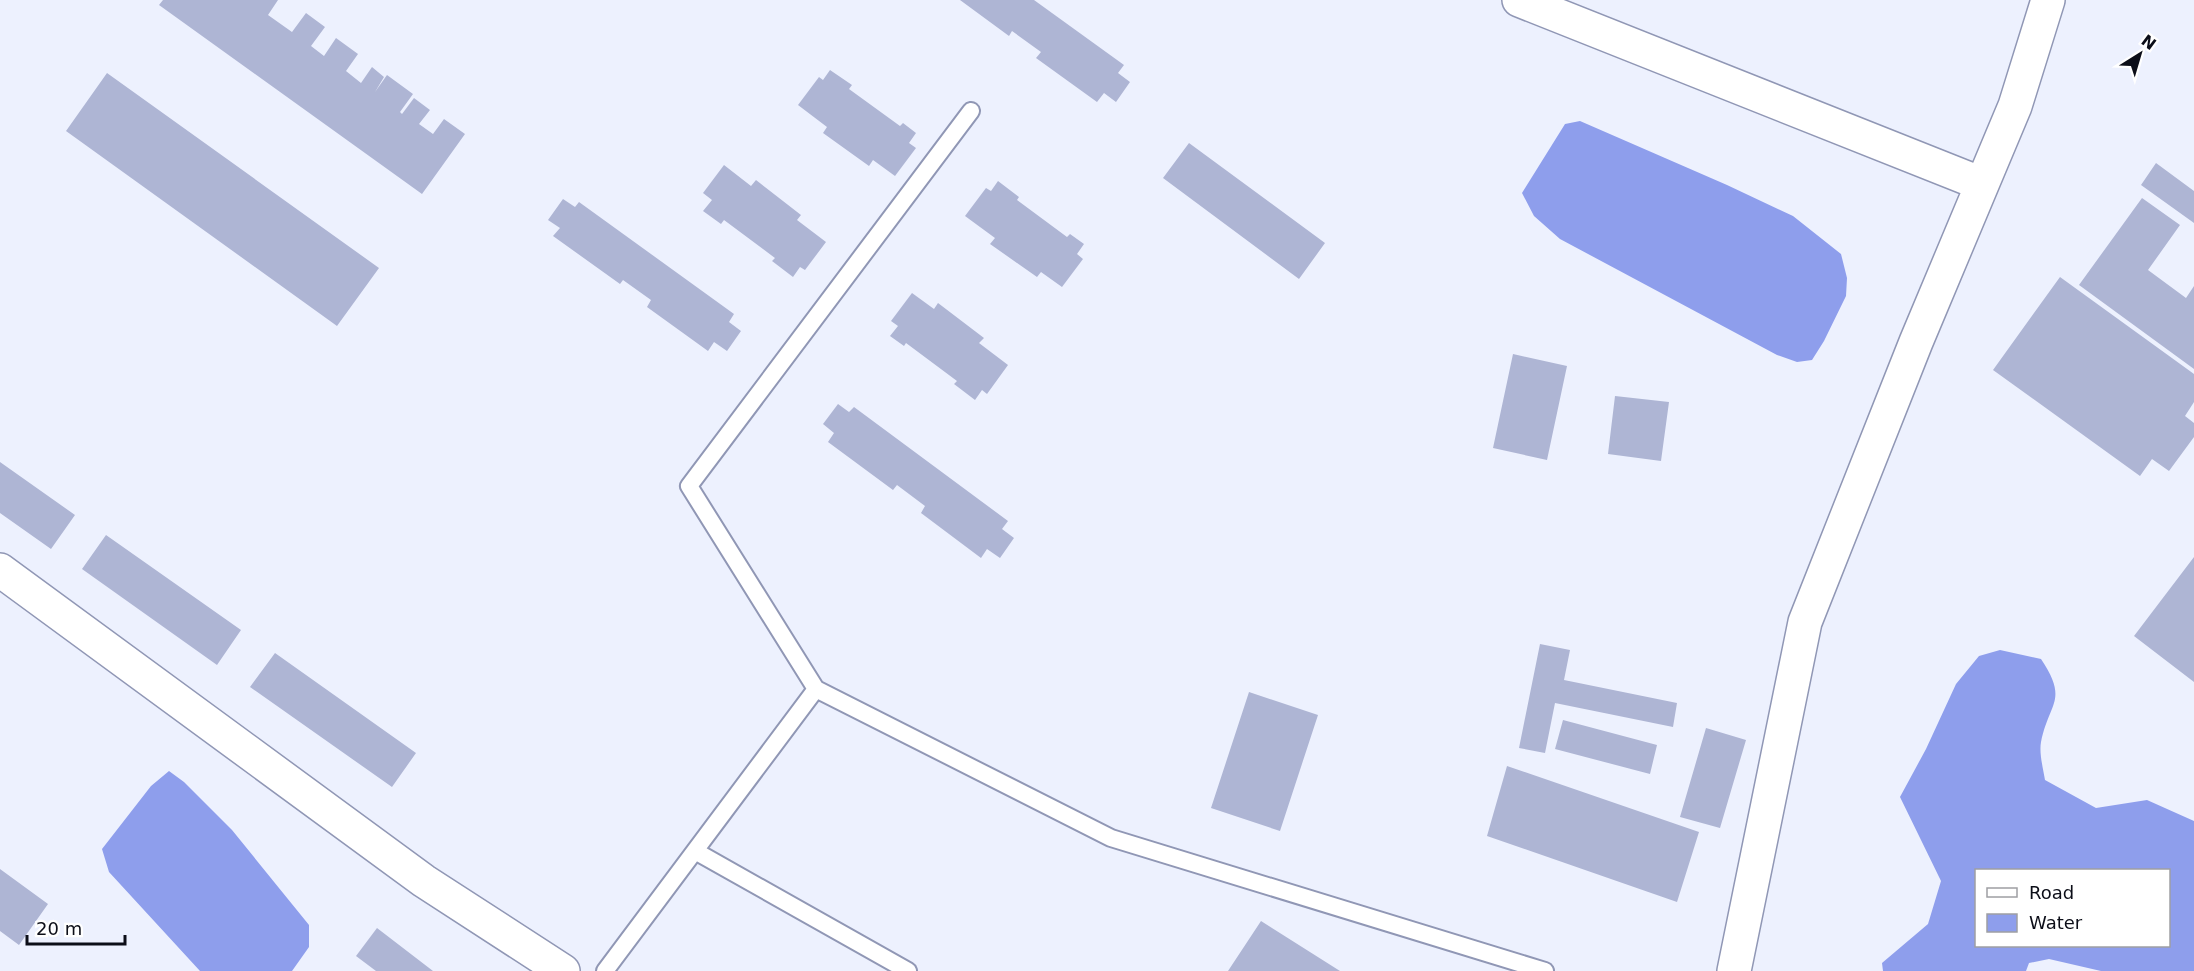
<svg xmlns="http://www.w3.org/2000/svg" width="2194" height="971" font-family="'DejaVu Sans',sans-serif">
<rect width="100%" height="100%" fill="#edf1fe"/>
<path fill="#8e9eec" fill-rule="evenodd" d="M1580,121L1727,185L1793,216L1841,254L1847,278L1846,296L1824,341L1812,360L1797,362L1777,355L1560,239L1534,216L1522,193L1565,124Z
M2000,650L2041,659C2069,701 2049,702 2041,742C2039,753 2043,768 2045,780L2096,808L2147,800L2194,821V971H2101L2049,959L2029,963L2026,971H1883L1882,963L1928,924L1941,881L1900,797L1926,749L1956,684L1979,656ZM1976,870H2168V946H1976Z
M169,771L184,782L232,830L309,925V947L292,971H200L109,872L102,849L151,786Z"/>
<path fill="#aeb5d4" d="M163,0H278L268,15L292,32L306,13L325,27L311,46L324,56L336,38L358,54L346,71L361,83L372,67L384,77L375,92L387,75L413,94L400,112L402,114L414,98L430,110L419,124L433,134L444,119L465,134L422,194L159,5Z
M960,0H1034L1124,65L1118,73L1130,82L1116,102L1104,93L1097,102L1036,58L1041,52L1012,31L1009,36Z
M830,70L852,85L849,89L900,126L903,123L916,133L909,143L916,148L895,176L873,160L869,166L823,133L827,127L798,105L819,77L823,80Z
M107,73L379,268L337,326L66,131Z
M1189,143L1325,243L1299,279L1163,178Z
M2156,163L2194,191V223L2141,185Z
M724,165L751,186L756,180L801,215L797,220L826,242L805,270L800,267L793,277L772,261L775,258L724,220L721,224L703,211L712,200L703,193Z
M998,181L1019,197L1017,200L1067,237L1070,234L1084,244L1077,254L1083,259L1062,287L1041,272L1037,277L990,244L995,238L965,216L986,188L991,191Z
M2142,198L2180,225L2148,270L2186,298L2194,286V369L2079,285Z
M563,199L575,207L579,202L734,314L729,322L741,331L727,351L714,342L708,351L647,307L651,300L623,280L620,284L553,236L560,228L548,220Z
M2060,277L2194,374V402L2185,416L2194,423V437L2169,471L2152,459L2140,476L1993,370Z
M912,293L934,309L938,303L984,338L979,343L1008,365L987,394L982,390L975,400L954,384L957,381L906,343L904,346L890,336L898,326L891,321Z
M1513,354L1567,366L1547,460L1493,448Z
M1615,396L1669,402L1661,461L1608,454Z
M838,404L849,412L854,407L1008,521L1002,529L1014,538L1000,558L987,549L981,558L921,513L925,506L897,485L893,490L828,442L834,433L823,424Z
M0,462L75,515L51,549L0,513Z
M106,535L241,630L217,665L82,569Z
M2194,557V682L2134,636Z
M1540,644L1570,650L1564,680L1677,703L1673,727L1555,703L1545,753L1519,748Z
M275,653L416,753L392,787L250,687Z
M1249,692L1318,715L1280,831L1211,808Z
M1563,720L1657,745L1650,774L1555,749Z
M1706,728L1746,740L1720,828L1680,817Z
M1507,766L1699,832L1677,902L1487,836Z
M0,869L48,904L19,945L0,931Z
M1261,921L1340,971H1228Z
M377,928L433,971H376L356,956Z"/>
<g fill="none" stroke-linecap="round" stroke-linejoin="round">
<defs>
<path id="service" d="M971,111L689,486L816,689L1111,838L1545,971
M695,851L908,971
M605,971L816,689"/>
<path id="minor" d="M1519,0L1982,184
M0,570L424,881L563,971
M1734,971L1805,622L1916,342L2015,106L2048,0"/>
</defs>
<use href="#service" stroke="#9097b5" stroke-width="20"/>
<use href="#minor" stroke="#9097b5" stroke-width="36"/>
<use href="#service" stroke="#fff" stroke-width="16"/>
<use href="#minor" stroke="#fff" stroke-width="33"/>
</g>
<rect x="1975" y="869" width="195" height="78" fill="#ffffff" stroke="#9e9fa3" stroke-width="1.5"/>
<rect x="1987" y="888" width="30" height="9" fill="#ffffff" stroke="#9e9fa3" stroke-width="1.5"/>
<text x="2029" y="899" font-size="18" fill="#0c0e18">Road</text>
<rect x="1987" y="914" width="30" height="18" fill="#8e9eec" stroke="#9e9fa3" stroke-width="1.5"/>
<text x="2029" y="929" font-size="18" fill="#0c0e18">Water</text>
<g transform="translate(2140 54) rotate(37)" stroke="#ffffff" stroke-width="4.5" paint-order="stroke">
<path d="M0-4.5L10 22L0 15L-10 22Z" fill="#0c0e18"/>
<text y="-9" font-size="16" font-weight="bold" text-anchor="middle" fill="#0c0e18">N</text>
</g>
<path d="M27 935v9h98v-9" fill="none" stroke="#0c0e18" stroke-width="3"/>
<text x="36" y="935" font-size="18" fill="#0c0e18" stroke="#ffffff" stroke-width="4.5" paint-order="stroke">20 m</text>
</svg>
